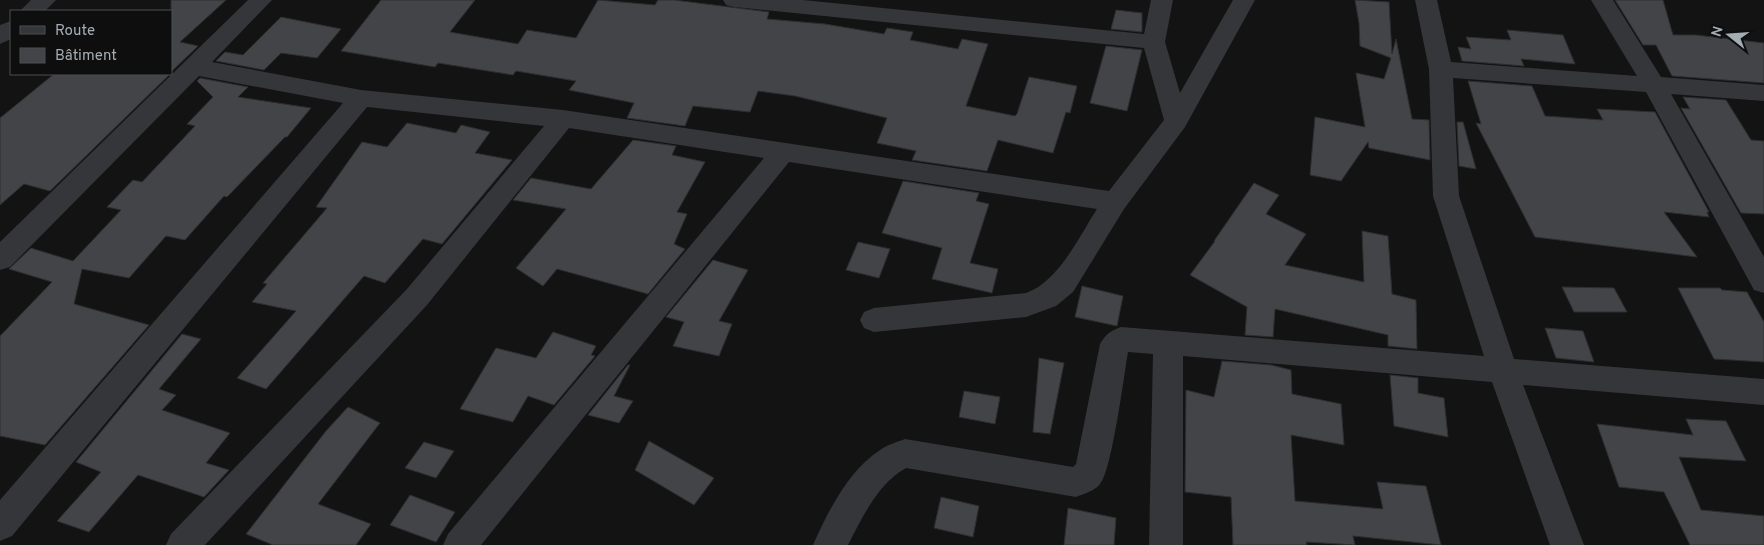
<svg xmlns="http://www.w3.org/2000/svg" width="1764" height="545" font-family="Overpass,sans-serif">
<rect width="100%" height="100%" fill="#131314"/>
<path fill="#424447" stroke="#2d2e30" d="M171,0H226L180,42L198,46L171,72Z
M381,0H475L450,32L518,44L527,30L576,38L598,0L655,5L658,0H674L769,12L767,19L825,24L884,34L887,28L913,32L910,40L958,49L962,39L988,44L966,106L1015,116L1017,114L1029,77L1077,86L1070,113L1066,112L1053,153L998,140L987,171L912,160L916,151L877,143L887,118L795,96L758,91L750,112L693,106L685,126L627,118L634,103L569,90L576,81L516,71L513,75L438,63L435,67L341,51Z
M1355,0L1389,2L1392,54L1396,39L1412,119L1429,120L1430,160L1369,148L1368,142L1341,181L1310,175L1315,117L1365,127L1356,73L1384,79L1391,58L1360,46L1359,23Z
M1615,0H1663L1673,35H1696L1764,43V83L1672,76L1656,45H1643Z
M1116,10L1142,13V32L1111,29Z
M281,17L341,29L317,58L281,53L264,70L216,61L225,52L243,55Z
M1507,30L1563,35L1575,64L1521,59L1524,66L1462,61L1458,47L1471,49L1466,37L1511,40Z
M1106,46L1142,50L1127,111L1090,103Z
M54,74H170L50,191L24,184L0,205V118Z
M200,78L248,87L238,97L311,108L287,137H285L227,197L224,196L185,240L166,236L129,278L82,269L74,304L149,325L45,445L0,436V336L52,282L9,269L31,248L73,261L121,210L107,207L133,180L142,182L195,126L187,124L213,97L197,81Z
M1468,81L1532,86L1545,116L1603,120L1597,109L1655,112L1709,212H1707L1709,217L1664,212L1697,257L1535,237L1476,123L1481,124Z
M1683,97L1726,100L1751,140L1764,141V214L1741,213L1681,108L1690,109Z
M1457,122H1463L1476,169L1459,166Z
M407,123L456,133L461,125L490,132L475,153L512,160L442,244L423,239L385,283L364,276L266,389L237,378L296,311L252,302L267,284L263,283L327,208L316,207L362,142L387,147Z
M633,140L676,146L672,155L705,162L677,212L687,214L674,244L685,249L648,294L557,269L543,286L516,268L566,209L513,200L531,178L591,189Z
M903,181L979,193L976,201L989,204L970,263L998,269L992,293L932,279L942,248L882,233Z
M1254,183L1279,195L1266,214L1306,234L1285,265L1364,282L1362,231L1388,236L1392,294L1416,300L1417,349L1388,346V335L1275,309L1273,337L1245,335L1247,307L1190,275L1215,241H1214Z
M858,242L890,249L879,278L846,270Z
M713,260L748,270L719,321L732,324L719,356L673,346L684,322L666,317Z
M1082,286L1123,296L1117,326L1075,317Z
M1562,287L1614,288L1627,312H1574Z
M1678,288H1720L1722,290L1747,292L1764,322V362L1714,359Z
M1545,328L1583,331L1594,362L1556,358Z
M553,332L596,346L591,355L595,356L554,405L528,396L513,422L460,409L496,348L536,358Z
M182,334L201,339L159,389L176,395L162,410L230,433L206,463L229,470L204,497L138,475L89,532L57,521L101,472L76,462Z
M1039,358L1064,363L1050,434L1033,432Z
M1222,361L1271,365L1291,370L1292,394L1341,404L1344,445L1291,435L1295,501L1383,509L1377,482L1426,486L1441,545L1353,536L1355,545L1306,542L1307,545H1233L1231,497L1185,492L1186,390L1214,397Z
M628,365H630L614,396L633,401L619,423L588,415Z
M1390,375L1418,378V393L1444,398L1448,437L1394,426Z
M964,391L1000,397L995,424L959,417Z
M348,407L380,423L318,504L371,524L356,545H273L246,534L326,431Z
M1686,419L1726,421L1746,461L1679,457L1701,510L1764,516V545H1690L1664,492L1619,487L1597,424L1693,435Z
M649,441L714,478L694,505L635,470Z
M424,442L454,451L436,478L405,468Z
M410,495L455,512L436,542L390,525Z
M941,497L979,506L973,537L934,528Z
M1068,508L1116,518L1114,545H1064Z"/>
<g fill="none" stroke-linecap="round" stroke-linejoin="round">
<path fill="#343639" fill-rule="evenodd" d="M31,0H56L45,11H20Z
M248,0H272L212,62L361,90L563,110L1109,191L1164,120L1144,48L734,7L726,5L723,0H803L1144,34L1151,0H1173L1165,42L1180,93L1233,0H1255L1185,127L1124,209L1073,292L1056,306L1026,317L874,332L864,328L860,320L864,312L874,308L1026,293C1058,282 1079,237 1097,209L789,162L481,545H443L448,534L764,158L569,128L427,305L205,545H166L171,534L407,289L544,126L367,107L12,536L0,541V500L343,103L199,76L10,267L0,270V242Z
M1415,0H1437L1451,62L1637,76L1591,0H1613L1661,77L1764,85V101L1671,94L1764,257V293L1754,290L1646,92L1453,78L1459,196L1514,359L1764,379V405L1523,385L1584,545H1550L1492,382L1183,356V545H1149L1153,354L1128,352C1124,375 1112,471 1100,484C1095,491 1083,494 1076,497L906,468C878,483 862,518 848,545H813C828,511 849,470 880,450C887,445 897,442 905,439L1073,467L1076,464L1100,344C1106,334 1110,331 1121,327L1484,356L1433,196L1429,69Z
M11,21V39L0,44V25Z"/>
</g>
<rect x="10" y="10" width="162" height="65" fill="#0e0e0f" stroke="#4a4e51"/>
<rect x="20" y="26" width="25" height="8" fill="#343639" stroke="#4a4e51"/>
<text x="55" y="35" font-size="15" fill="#a5adb4">Route</text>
<rect x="20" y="48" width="25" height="15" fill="#424447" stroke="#4a4e51"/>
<text x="55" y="60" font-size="15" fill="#a5adb4">Bâtiment</text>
<g transform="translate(1729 35) rotate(287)" stroke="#0e0e0f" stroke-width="4" paint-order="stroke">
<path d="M0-4L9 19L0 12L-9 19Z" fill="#a5adb4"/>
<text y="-8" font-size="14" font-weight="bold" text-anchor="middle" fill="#a5adb4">N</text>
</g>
</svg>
